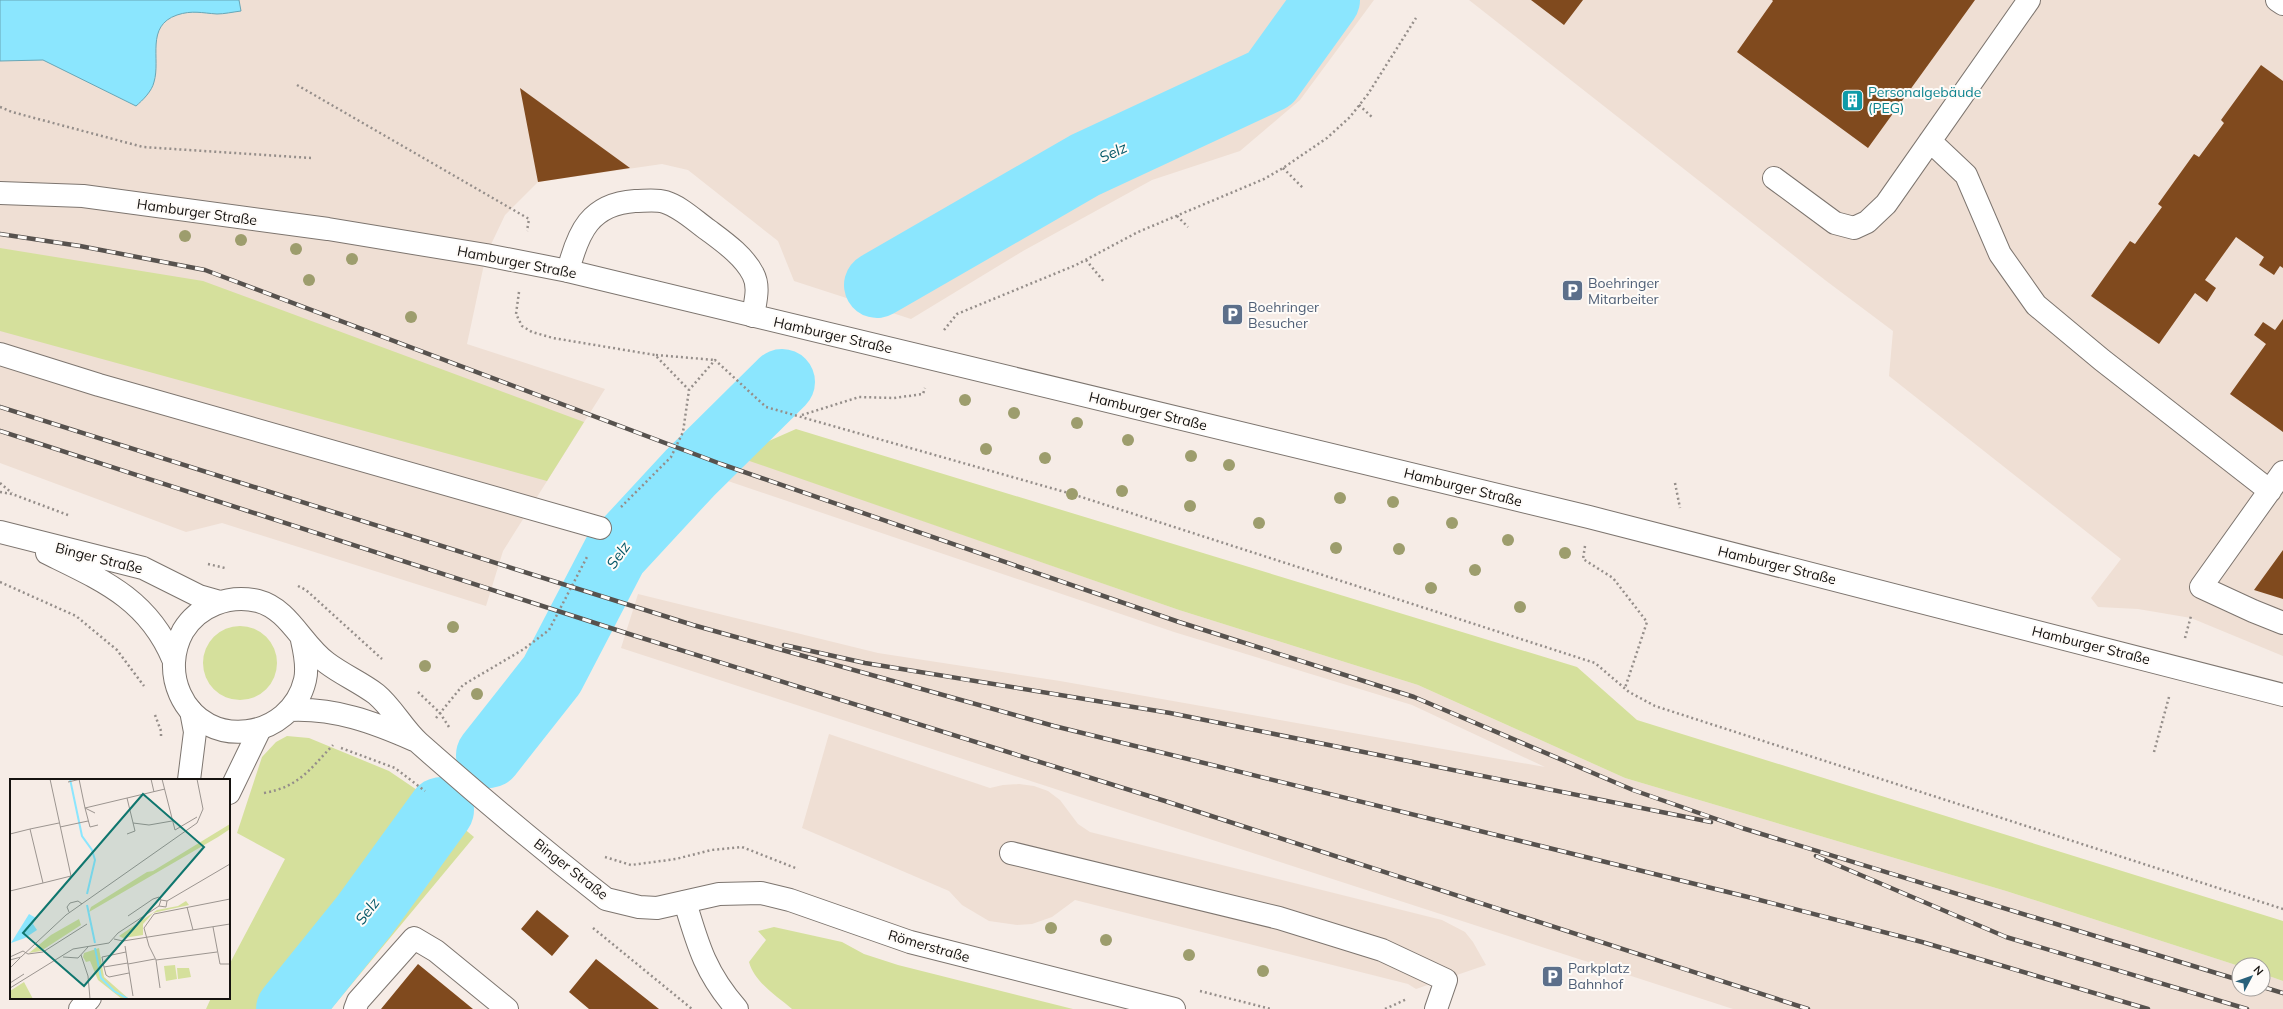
<svg xmlns="http://www.w3.org/2000/svg" width="2283" height="1009" font-family="Mulish,sans-serif">
<rect width="100%" height="100%" fill="#f6ece6"/>
<path fill="#efdfd4" d="M0,0H1374L1300,100L1240,151L1152,180L1023,251L911,319L794,281L778,241L688,170L662,164L538,182L505,215L486,255L467,344L605,389L503,551L486,606L222,523L186,532L0,463Z
M1469,0H2283V656L2191,618L2138,609L2098,607L2091,598L2121,559L1889,376L1893,331L1825,280Z
M726,452L1179,610L1418,685L1625,778L2006,891L2239,966V989H2263V974L2283,981V1009H1733L621,648L638,594L878,653L1060,681L1545,767L1412,705L1174,632L725,480L716,476Z
M829,734L990,788L1003,785L1019,784L1034,786L1048,791L1060,800L1078,824L1090,832L1442,920L1465,932L1473,942L1486,965L1416,989L1408,984L1075,900L1052,917L1032,924L1017,925L989,921L962,905L949,891L802,828Z"/>
<path fill="#d5e09c" d="M0,248L203,281L584,422L547,481L0,331Z
M796,429L1577,667L1637,720L2283,921V981L2263,974V965L2239,966L2006,891L1625,778L1418,685L1179,610L735,456Z
M203 663a37 37 0 1 1 74 0a37 37 0 1 1-74 0Z
M287,736L309,738L389,771L420,792L474,837L331,1009H206L211,998H229V965L285,859L237,833L262,757L276,742Z
M774,927L842,942L864,954L898,965L1073,1009H792C776,995 755,983 749,962L766,940L758,931Z"/>
<path fill="#8be6fe" stroke="#68a6b6" d="M0,0H239L241,11C233,12 224,14 217,14C202,13 192,10 177,15C145,26 161,59 154,82C152,91 143,100 136,106L43,60L0,61Z"/>
<g fill="none" stroke-linecap="round" stroke-linejoin="round">
<path stroke="#8be6fe" stroke-width="66" d="M877,285L1085,165L1270,79L1327,0
M489,755L552,675L615,554L690,473L782,382
M289,1009L364,916L441,810"/>
</g>
<path fill="#804a1e" d="M1531,0H1583L1564,25Z
M1772,0H1975L1868,148L1737,52L1773,1Z
M2261,65L2283,81V268L2280,266L2274,275L2259,265L2264,257L2236,237L2205,280L2216,288L2207,302L2195,293L2159,344L2091,296L2130,241L2135,244L2162,207L2158,204L2194,154L2199,157L2224,123L2221,120Z
M520,88L630,168L538,182Z
M2283,319V432L2230,394L2266,344L2254,335L2263,322L2275,330Z
M2283,550V599L2254,590Z
M537,910L569,936L552,956L521,929Z
M596,959L659,1009H589L569,992Z
M418,964L473,1009H381Z"/>
<g fill="none" stroke-linecap="round" stroke-linejoin="round">
<defs>
<path id="lane" d="M2277,0L2283,4
M1930,141L1966,175L2000,254L2036,305L2102,360L2270,491
M1774,178L1835,223L1854,228L1867,222L1886,204L2029,0
M568,271C578,232 590,204 635,201C644,201 656,199 665,202C681,207 694,220 708,230C724,242 744,256 753,274C760,287 755,302 753,316
M0,354L99,385L600,528
M2283,472L2201,587L2253,611L2283,623
M1011,853L1279,918L1382,950L1446,980L1436,1009
M355,1009L358,1001L414,938L436,951L507,1009"/>
<path id="street" d="M0,193L83,196L328,229L486,255L568,271L1589,517L2283,695
M189,780L195,732L191,711
M229,793L260,729
M685,902C698,946 706,974 737,1009
M80,1009L90,998"/>
<path id="secondary" d="M0,532L143,568L199,596L220,602
M47,553C102,580 148,599 173,659
M302,640C305,653 308,667 305,680C291,740 206,752 180,694C171,674 172,651 183,631C198,606 229,594 258,601C289,609 302,645 327,663C343,675 360,682 376,694C393,708 403,729 419,743C480,797 542,849 606,899L639,907L657,908L719,894L761,893L790,900L910,942L1174,1009
M290,710C335,708 373,722 414,740"/>
</defs>
<use href="#lane" stroke="#7d756f" stroke-width="24"/>
<use href="#street" stroke="#7d756f" stroke-width="24"/>
<use href="#secondary" stroke="#7d756f" stroke-width="24"/>
<path stroke="#958e8a" stroke-width="2.5" stroke-dasharray="2 3" stroke-linecap="butt" d="M297,85L529,219L527,231
M1359,105L1373,118
M0,107L12,112L143,147L311,158
M1283,168L1304,189
M1177,216L1188,227
M1086,260L1105,283
M519,292L516,314L522,326L532,332L553,338L655,355L689,390
M944,330L957,314L1076,265L1138,232L1264,179L1283,168L1327,138L1350,117L1368,94L1416,18
M656,355L715,360
M802,415L859,397L894,398L923,394L925,388
M0,483L12,493
M1675,483L1680,508
M0,492L12,494L68,515
M621,507L671,457L683,432L689,390L715,360L766,407L1072,494L1595,663L1629,692L1655,706L2283,909
M1585,546L1583,559L1613,578L1647,622L1625,688
M208,564L225,568
M0,582L76,616L117,650L144,686
M298,586L306,590L382,659
M2185,638L2191,616
M418,692L440,713L449,727
M155,715L161,731V739
M436,718L463,685L524,649L549,630L588,555
M341,748L395,768L425,791
M2154,752L2169,697
M264,793C299,787 310,769 333,745
M605,857L631,865L676,859L711,850L742,847L798,869
M593,928L692,1009
M1200,991L1271,1009
M1385,1009L1407,999"/>
<use href="#lane" stroke="#fff" stroke-width="22"/>
<use href="#street" stroke="#fff" stroke-width="22"/>
<use href="#secondary" stroke="#fff" stroke-width="22"/>
<defs>
<path id="rail" d="M0,234L80,246L205,270L721,464L1179,622L1414,697L1633,790L1742,828L2239,980
M0,407L693,625L1054,726L1752,898L1922,942L2148,1009
M0,431L626,633L1165,801L1808,1009
M784,645L865,663L1170,713L1711,822
M1816,856L2006,937L2247,1009
M2263,987L2283,993"/>
</defs>
<use href="#rail" stroke="#57524e" stroke-width="4.5"/>
<use href="#rail" stroke="#fefbf8" stroke-width="3" stroke-dasharray="9" stroke-linecap="butt"/>
</g>
<g fill="#9d9d6d">
<circle cx="185" cy="236" r="6"/>
<circle cx="241" cy="240" r="6"/>
<circle cx="296" cy="249" r="6"/>
<circle cx="352" cy="259" r="6"/>
<circle cx="309" cy="280" r="6"/>
<circle cx="411" cy="317" r="6"/>
<circle cx="965" cy="400" r="6"/>
<circle cx="1014" cy="413" r="6"/>
<circle cx="1077" cy="423" r="6"/>
<circle cx="1128" cy="440" r="6"/>
<circle cx="986" cy="449" r="6"/>
<circle cx="1191" cy="456" r="6"/>
<circle cx="1045" cy="458" r="6"/>
<circle cx="1229" cy="465" r="6"/>
<circle cx="1122" cy="491" r="6"/>
<circle cx="1072" cy="494" r="6"/>
<circle cx="1340" cy="498" r="6"/>
<circle cx="1393" cy="502" r="6"/>
<circle cx="1190" cy="506" r="6"/>
<circle cx="1259" cy="523" r="6"/>
<circle cx="1452" cy="523" r="6"/>
<circle cx="1508" cy="540" r="6"/>
<circle cx="1336" cy="548" r="6"/>
<circle cx="1399" cy="549" r="6"/>
<circle cx="1565" cy="553" r="6"/>
<circle cx="1475" cy="570" r="6"/>
<circle cx="1431" cy="588" r="6"/>
<circle cx="1520" cy="607" r="6"/>
<circle cx="453" cy="627" r="6"/>
<circle cx="425" cy="666" r="6"/>
<circle cx="477" cy="694" r="6"/>
<circle cx="1051" cy="928" r="6"/>
<circle cx="1106" cy="940" r="6"/>
<circle cx="1189" cy="955" r="6"/>
<circle cx="1263" cy="971" r="6"/>
</g>
<defs>
<symbol id="building-square" viewBox="-11 -11 22 22"><rect x="-9" y="-9" width="18" height="18" rx="4" fill="#0f9aa8" stroke="#fefbf8"/><path d="M-4-6H4V6H1V3H-1V6H-4ZM-2.5-4.3h1.7v1.8h-1.7ZM.8-4.3h1.7v1.8H.8ZM-2.5-1h1.7V.8h-1.7ZM.8-1h1.7V.8H.8Z" fill="#fff"/></symbol>
<symbol id="parking-square" viewBox="-11 -11 22 22"><rect x="-9" y="-9" width="18" height="18" rx="4" fill="#5c6f8a" stroke="#fefbf8"/><path d="M-3.5-5.5H1a3.5 3.5 0 0 1 0 7H-1V5.5H-3.5ZM-1-3.4V-.6H.8a1.4 1.4 0 0 0 0-2.8Z" fill="#fff"/></symbol>
</defs>
<g fill-rule="evenodd">
<use href="#building-square" x="1840" y="88" width="25" height="25"/>
<use href="#parking-square" x="1560" y="278" width="25" height="25"/>
<use href="#parking-square" x="1220" y="302" width="25" height="25"/>
<use href="#parking-square" x="1540" y="964" width="25" height="25"/>
</g>
<g text-anchor="middle" dominant-baseline="central" stroke-width="4" stroke-linejoin="round" paint-order="stroke">
<g font-size="14" fill="#0d838f" stroke="#fefbf8" text-anchor="start">
<text x="1868" y="92">Personalgebäude<tspan x="1868" dy="16">(PEG)</tspan></text>
</g>
<g font-size="14" fill="#15120f" stroke="#fefbf8">
<text transform="translate(197 212) rotate(8)">Hamburger Straße</text>
<text transform="translate(517 262) rotate(11)">Hamburger Straße</text>
<text transform="translate(833 335) rotate(13)">Hamburger Straße</text>
<text transform="translate(1148 411) rotate(14)">Hamburger Straße</text>
<text transform="translate(1463 487) rotate(14)">Hamburger Straße</text>
<text transform="translate(99 558) rotate(14)">Binger Straße</text>
<text transform="translate(1777 565) rotate(14)">Hamburger Straße</text>
<text transform="translate(2091 645) rotate(14)">Hamburger Straße</text>
<text transform="translate(571 869) rotate(38)">Binger Straße</text>
<text transform="translate(929 946) rotate(16)">Römerstraße</text>
</g>
<g font-size="14" fill="#4e5e75" stroke="#fefbf8" text-anchor="start">
<text x="1588" y="283">Boehringer<tspan x="1588" dy="16">Mitarbeiter</tspan></text>
<text x="1248" y="307">Boehringer<tspan x="1248" dy="16">Besucher</tspan></text>
<text x="1568" y="968">Parkplatz<tspan x="1568" dy="16">Bahnhof</tspan></text>
</g>
<g font-size="15" font-style="italic" fill="#035767" stroke="#fefbf8">
<text transform="translate(1113 152) rotate(-25)">Selz</text>
<text transform="translate(618 555) rotate(-54)">Selz</text>
<text transform="translate(367 911) rotate(-53)">Selz</text>
</g>
</g>
<g transform="translate(10 779)">
<rect width="220" height="220" fill="#f6ece6"/>
<path d="M220,45V50L208,58L79,133L81,128L137,93L143,92ZM176,122L179,126L143,134L133,145V156L113,159L109,157L147,131L168,127ZM69,140L71,146L31,172L19,174L41,156ZM89,169L94,198L119,220H112L88,201L80,182L76,183L73,178L74,174ZM165,186L167,200L156,202L154,187ZM167,189H179L181,198L168,200ZM14,203L23,220H0V212Z" fill="#d5e09c"/>
<path d="M19,135L26,139L23,145L27,151L15,159L1,164Z" fill="#8be6fe"/>
<path fill="none" stroke="#8be6fe" stroke-width="2" d="M60,0L72,57L82,71L85,81L77,115M77,126L85,164M85,169L91,199L104,212L118,220"/>
<path fill="none" stroke="#9c9590" stroke-width="1" d="M69,0L75,29L155,10M141,0L144,13M152,0L165,51L187,38M58,3L71,0M117,19L125,52L117,55M85,34L75,29L80,48L88,46M123,44L139,46L162,42M50,48L78,42M20,50L49,44M0,55L20,50L33,104L0,112M33,104L61,97L40,0M157,122L220,85M149,127L156,128L157,122M149,127L151,121L157,122M177,128L183,151M59,133L57,128L60,124L68,122L72,125M118,137L143,120L149,118L151,121M203,148L210,185H220M104,160L113,162L220,145M115,167L123,217M71,176L78,197L80,220M0,178L13,172L18,175L33,173L77,145M53,178L68,179L78,168M0,181L11,178L56,136L187,44L193,30L187,0M146,181L139,167L134,149L144,135L220,120M146,181L207,173M146,181L150,209M118,184L94,188L96,196L99,198L119,194M118,185L145,180M94,188L92,178L116,173M0,189L10,179M0,204L14,195M0,209L63,170L99,164L108,154L149,127"/>
<path fill="#0f766e" fill-opacity="0.15" stroke="#0f766e" stroke-width="2" d="M133,15L194,68L74,207L13,154Z"/>
<rect width="220" height="220" fill="none" stroke="#15120f" stroke-width="2"/>
</g>
<g transform="translate(2251 977) rotate(49)"><circle r="19" fill="#fefbf8" stroke="#a19e9b"/>
<path d="M0-3L7 15L0 10L-7 15Z" fill="#29617b"/>
<text y="-6" font-size="11" font-weight="bold" text-anchor="middle" fill="#15120f">N</text>
</g>
</svg>
